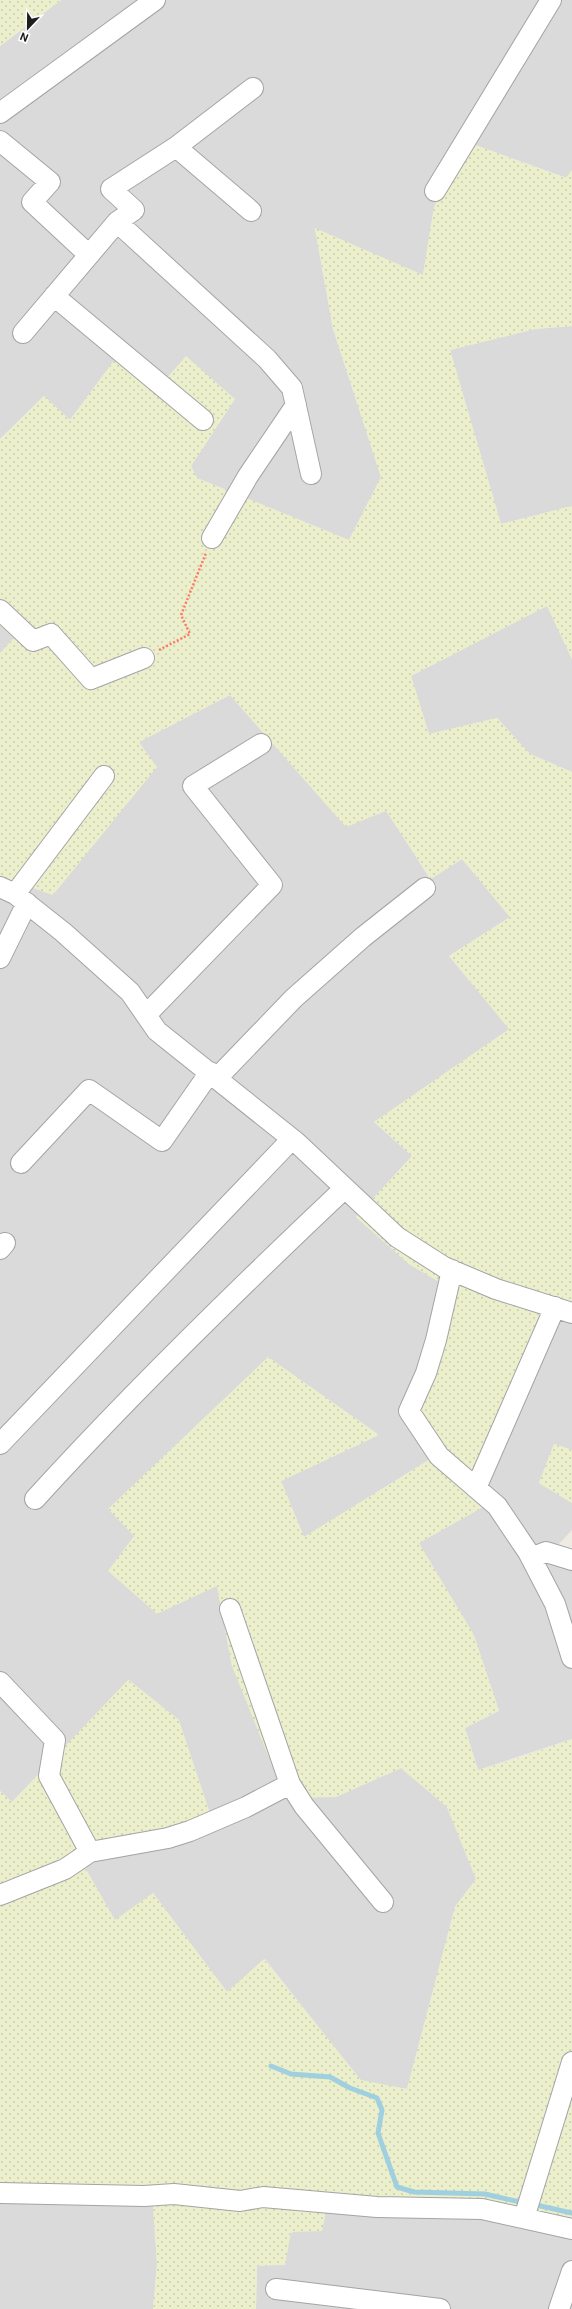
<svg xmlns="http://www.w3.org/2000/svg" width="572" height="2309" font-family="Roboto,sans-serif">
<defs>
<pattern id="farmland-dots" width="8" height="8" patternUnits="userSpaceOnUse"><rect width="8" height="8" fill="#ebefcc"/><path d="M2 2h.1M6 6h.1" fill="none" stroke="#c9ccaf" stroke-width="1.8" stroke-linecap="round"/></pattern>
</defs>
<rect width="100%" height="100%" fill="#efebe2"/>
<path fill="#dbdada" d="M61,0H572V170L567,178L467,142L434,207L423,275L315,229L333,329L381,477L349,540L197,478L191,466L235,399L158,388L118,355L70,420L44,396L0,439V46Z
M572,326V506L501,524L450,350L535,329Z
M547,606L572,659V772L530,754L497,718L429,734L411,676Z
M0,625L14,638L0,653Z
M230,695L346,827L386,810L430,879L462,859L510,917L449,956L510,1029L374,1122L412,1156L356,1217L409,1264L443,1284L432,1458L304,1537L281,1481L379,1435L268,1357L217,1586L232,1666L336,1797L401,1768L447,1807L476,1879L455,1907L407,2089L361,2081L265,1959L227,1992L153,1893L115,1921L83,1864L169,1846L179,1720L129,1680L12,1802L0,1791V876L53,895L139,742Z
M544,1314L572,1322V1450L554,1444L539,1483L572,1503V1530L555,1548L572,1554V1739L478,1770L465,1728L499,1711L419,1543L484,1506L471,1485Z
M0,2189L152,2191L157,2264L153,2309H0Z
M329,2199L572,2224V2309H256L257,2265Z"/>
<path fill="url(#farmland-dots)" d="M0,0H61L0,46Z
M467,142L566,178L572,170V326L535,329L450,350L501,524L572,506V659L547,606L411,676L429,734L497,718L530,754L572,772V1322L545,1314L471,1484L485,1506L419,1543L474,1635L499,1710L465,1728L478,1770L516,1759L572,1739V2224L329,2199L322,2231L291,2232L285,2265L257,2266L256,2309H153L157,2264L152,2191L0,2189V1791L12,1802L128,1680L179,1720L216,1831L169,1846L83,1864L115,1920L153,1893L227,1992L264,1959L361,2080L407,2089L455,1907L476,1879L447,1807L401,1768L336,1797L285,1798L232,1666L217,1586L157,1614L108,1571L134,1536L108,1509L268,1357L379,1435L281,1481L304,1537L432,1458L399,1406L417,1382L443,1284L409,1264L356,1217L412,1156L374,1122L509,1029L449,956L510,917L462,859L431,879L386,811L346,827L230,695L139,742L157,767L53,895L0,876V653L14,638L0,625V439L44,396L70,420L118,355L158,388L186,356L235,399L191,466L197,478L349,540L381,477L333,329L315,228L423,275L434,207Z
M554,1444L572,1450V1503L539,1483Z"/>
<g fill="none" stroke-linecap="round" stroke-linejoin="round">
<path stroke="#a0cfdf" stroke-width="5" d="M271,2066L291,2074L330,2077L350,2088L377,2098L382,2110L378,2133L397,2187L414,2192L485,2194L524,2203
M532,2204L572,2213"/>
<defs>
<path id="minor" d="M0,113L155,0
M0,141L50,182L32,202L89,255
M176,147L251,211
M435,191L551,0
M117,222L267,359L292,388L311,474
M54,296L203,420
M23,333L117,222L134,210L111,189L176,147L253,88
M212,538L248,476L296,405
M0,610L33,641L51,634L91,679L144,658
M0,887L15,894L63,932L130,992L157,1031L296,1142L397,1237L444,1267L496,1289L572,1313
M15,894L104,776
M0,958L27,903
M146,1015L272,885L193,786L261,744
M217,1078L294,998L363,937L425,888
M21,1163L89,1090L162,1141L210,1072
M0,1249L5,1243
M452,1270L436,1340L426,1373L409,1411L439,1456L497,1506L528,1552L555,1604L572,1658
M0,1444L292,1139
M476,1488L555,1307
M35,1499C133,1391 239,1288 345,1188
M531,1558L546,1552L572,1560
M230,1609L290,1784L304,1806L383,1902
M0,1682L55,1740L49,1776L90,1852
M0,1895L65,1869L90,1852L168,1838L190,1831L246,1807L290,1784
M0,2193L144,2196L174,2194L240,2201L263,2197L377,2207L482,2209L572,2229
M524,2218L572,2062
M276,2289L440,2309
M559,2309L572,2271"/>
</defs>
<use href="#minor" stroke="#a4a4a4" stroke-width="22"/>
<path stroke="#ff7863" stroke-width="2.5" stroke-dasharray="2 2" stroke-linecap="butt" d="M159,650L190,634L181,615L206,553"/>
<use href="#minor" stroke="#fff" stroke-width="20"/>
</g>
<g transform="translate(28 28) rotate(202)" stroke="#ffffff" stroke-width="3" paint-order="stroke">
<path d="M0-3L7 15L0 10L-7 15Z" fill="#1d1d1d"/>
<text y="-6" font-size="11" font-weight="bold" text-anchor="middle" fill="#1d1d1d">N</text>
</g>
</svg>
